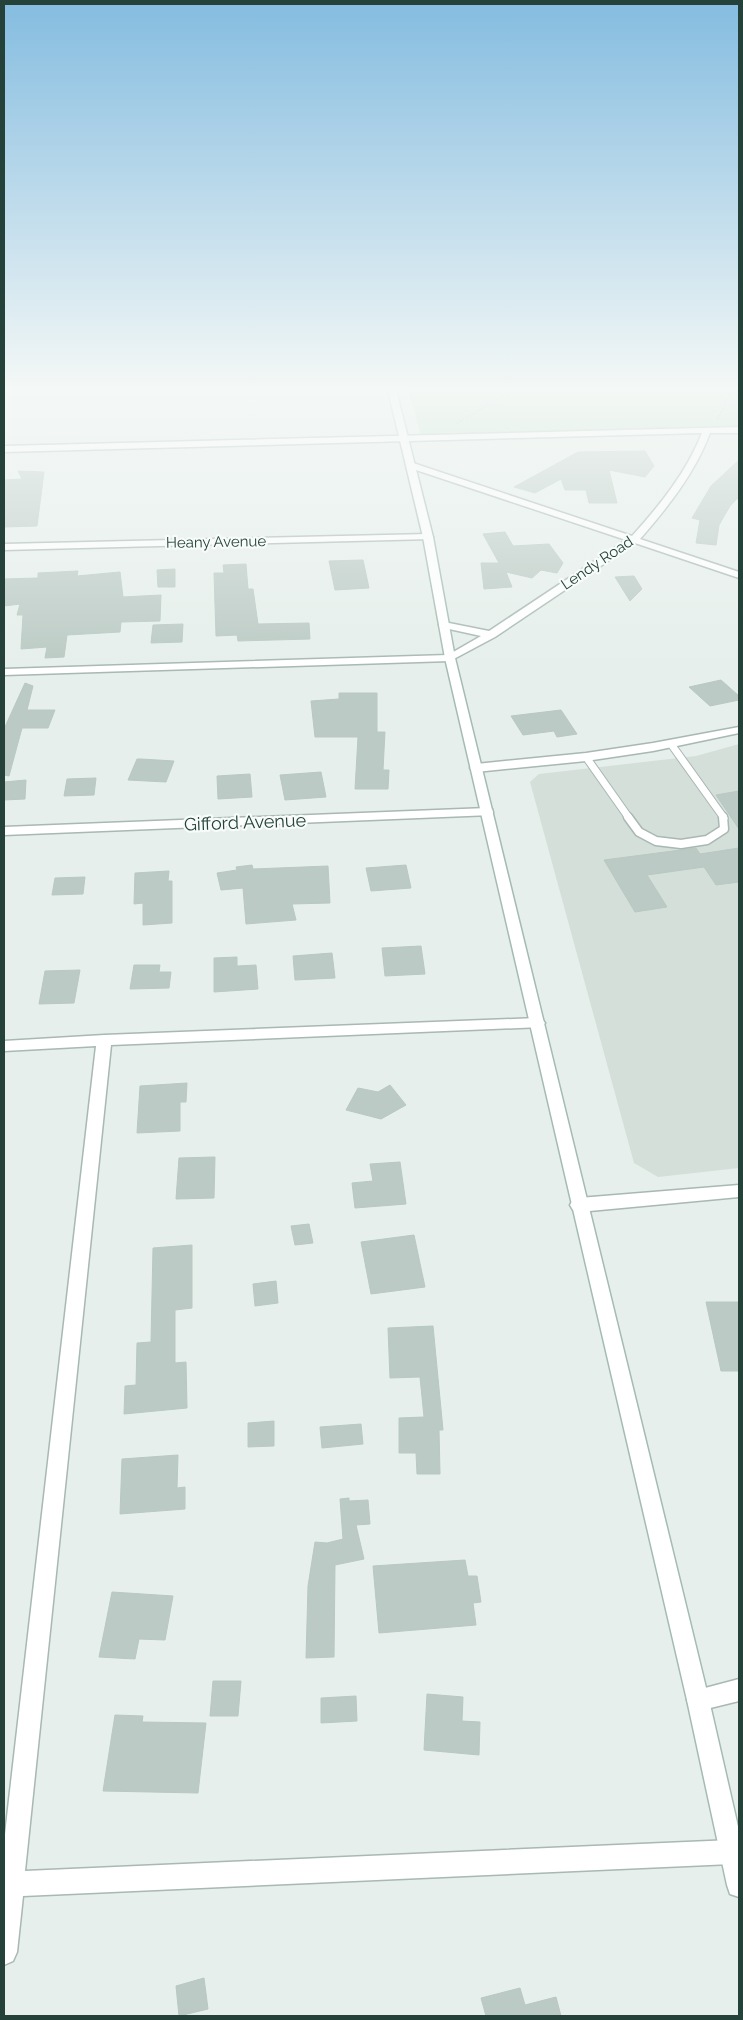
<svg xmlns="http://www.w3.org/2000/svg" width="743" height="2020" font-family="Raleway,sans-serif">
<rect width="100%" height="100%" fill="#e6efeb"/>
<path fill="#d4dfda" d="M739,744V1168L658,1177L634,1163L530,782L539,774L696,756Z"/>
<path fill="#bfe0c8" d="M407,386H739V427L421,435Z"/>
<path fill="#bbcac4" stroke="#b8c9c2" d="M645,451L654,466L645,477L609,470L617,503H589L586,490H565L561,479L535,493L514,487L578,452Z
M739,460V497L730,506L719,525L716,545L696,543L700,520L692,518L711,486Z
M18,471L44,472L37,526L4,527V480L22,479Z
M505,532L513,546L549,544L563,563L557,573L541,570L532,578L506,572L512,587L484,589L481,563H499L483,534Z
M363,560L369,588L335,590L329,561Z
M246,564L248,589H253L258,624L309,623L310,639L238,641L237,635L216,636L214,573H224L223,565Z
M175,569V587H158L157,570Z
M78,571L77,576L120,572L123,597L161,595L160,621L121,622L120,632L67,635L64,657L45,658L47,647L21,649L23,615H17L20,604L4,606V579L38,578V573Z
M634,576L642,589L630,601L615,577Z
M183,624L182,642L151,643L153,625Z
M721,680L739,696V700L710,706L689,687Z
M25,683L33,686L27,710H55L48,728H22L9,776L4,775V729Z
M339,693H377V732H385L383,770H389L388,789H355L358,737H315L311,701L339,699Z
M561,710L577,734L557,737L554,731L523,735L511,716Z
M137,759H141L174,761L166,782L128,780Z
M321,772L326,797L285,800L280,775Z
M250,774L252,797L218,799L217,776Z
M96,778L94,795L64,796L67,779Z
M26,780L25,799L4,800V782Z
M739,791V829L716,795Z
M696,848L700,854L739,848V882L716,885L704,867L647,875L667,907L635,912L604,860Z
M252,865L253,869L328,866L330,903L292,904L296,920L246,924L243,888L221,890L217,873L237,870L236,867Z
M406,865L411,888L371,891L366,868Z
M169,871L168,881H172V923L143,925V903L134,904L135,873Z
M85,877L83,894L52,895L55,878Z
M421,946L425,974L385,976L382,948Z
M332,953L335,978L295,980L293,956Z
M237,957V966L256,965L258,989L214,992V958Z
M134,965H160L159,972H171L169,988L130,989Z
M80,970L74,1003L39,1004L45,971Z
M187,1083L186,1102H180V1131L137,1133L140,1086Z
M390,1085L406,1105L381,1119L346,1110L358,1088L378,1092Z
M215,1157L214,1198L176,1199L179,1158Z
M400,1162L406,1204L355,1208L352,1183L373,1181L370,1164Z
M309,1224L313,1243L295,1245L291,1226Z
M414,1235L425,1287L371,1294L361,1242Z
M192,1245V1308L175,1310V1363L186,1362L187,1408L124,1414L125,1386L136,1385L137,1343L151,1342L153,1248Z
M276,1281L278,1303L255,1306L253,1284Z
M706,1302H739V1371H721Z
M433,1326L443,1430H439L440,1474H417L416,1453H399V1418L424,1417L420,1377L390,1378L388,1328Z
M274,1421V1446L248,1447V1423Z
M361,1424L363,1444L322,1448L320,1427Z
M178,1455L177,1488L185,1487V1509L120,1514L122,1459Z
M349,1498V1501L368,1500L370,1524L356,1525L364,1559L335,1565L334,1657L306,1658L308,1586L315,1542L327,1543L343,1539L340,1499Z
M465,1560L468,1576H477L481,1602L473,1603L476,1625L379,1633L373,1566Z
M112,1592L173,1596L165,1640L139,1639L135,1659L99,1657Z
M213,1681H241L238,1716H210Z
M427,1694L463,1697L462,1721L480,1722L479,1755L424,1750Z
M356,1696L357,1721L321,1723V1698Z
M115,1715L143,1716L142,1722L206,1723L198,1793L103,1791Z
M204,1978L208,2009L179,2016L176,1986Z
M520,1988L525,2005L556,1997L561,2016H486L481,1998Z"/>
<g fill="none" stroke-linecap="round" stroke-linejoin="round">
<defs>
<path id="lane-far1" d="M671,744L724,818
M586,757L629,818"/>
<path id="lane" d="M628,817L639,832L656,841L681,844L707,840L724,829L723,817"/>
<path id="street" d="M739,427V433H710C695,473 668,507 640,539L739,572V578L635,543L495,637L450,661L4,675V669L448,655L481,636L440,627L439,625L440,623L444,622L489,631L626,540L407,467V463H413L632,536C660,505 686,473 702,433L4,452V446Z
M428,534L433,537L431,539L4,550V544Z
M739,727V733L653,751L586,761L476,772L470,768L476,764L586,753L653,743Z
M487,808L492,809L493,812L492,815L4,835V827Z
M537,1018L542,1019L545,1023L542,1027L111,1045L25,1871L732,1840L739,1843V1861L732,1864L23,1896L17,1952L13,1961L4,1965V1843L96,1046L4,1051V1041L104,1035Z
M739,1185V1197L579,1212L573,1210L570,1205L573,1200L579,1198Z
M739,1679V1701L698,1711L690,1708L687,1700L690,1692Z"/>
<path id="secondary" d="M387,386H395L433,537L455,658L709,1700L739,1831V1897L730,1894L727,1885L687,1700L445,658L423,537Z"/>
</defs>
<use href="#lane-far1" stroke="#a8b8b2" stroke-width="9"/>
<use href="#lane" stroke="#a8b8b2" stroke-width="11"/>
<use href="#street" stroke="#a8b8b2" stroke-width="3"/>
<use href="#secondary" stroke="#a4bbb3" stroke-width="3"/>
<path stroke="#86b3a5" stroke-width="2" stroke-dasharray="1 2.5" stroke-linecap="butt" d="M718,419L734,386
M457,423L521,386"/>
<use href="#lane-far1" stroke="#fff" stroke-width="7"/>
<use href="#lane" stroke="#fff" stroke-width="8"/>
<use href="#street" fill="#fff" fill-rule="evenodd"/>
<use href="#secondary" fill="#fff" fill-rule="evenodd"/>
</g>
<linearGradient id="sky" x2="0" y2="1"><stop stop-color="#84bce0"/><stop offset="0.58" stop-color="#f4f8f6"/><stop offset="1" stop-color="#f4f8f6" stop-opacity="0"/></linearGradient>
<rect width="743" height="669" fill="url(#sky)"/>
<g text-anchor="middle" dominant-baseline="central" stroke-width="4.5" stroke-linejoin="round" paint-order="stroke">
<g font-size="15" fill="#24423a" stroke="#f7fbf9">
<text transform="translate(216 542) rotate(-1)">Heany Avenue</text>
<text transform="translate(597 563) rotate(-34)">Lendy Road</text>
</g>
<g font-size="18" fill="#24423a" stroke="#f7fbf9">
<text transform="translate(245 822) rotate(-2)">Gifford Avenue</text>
</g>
</g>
<rect width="743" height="2020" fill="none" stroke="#24423a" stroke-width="10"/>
</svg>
